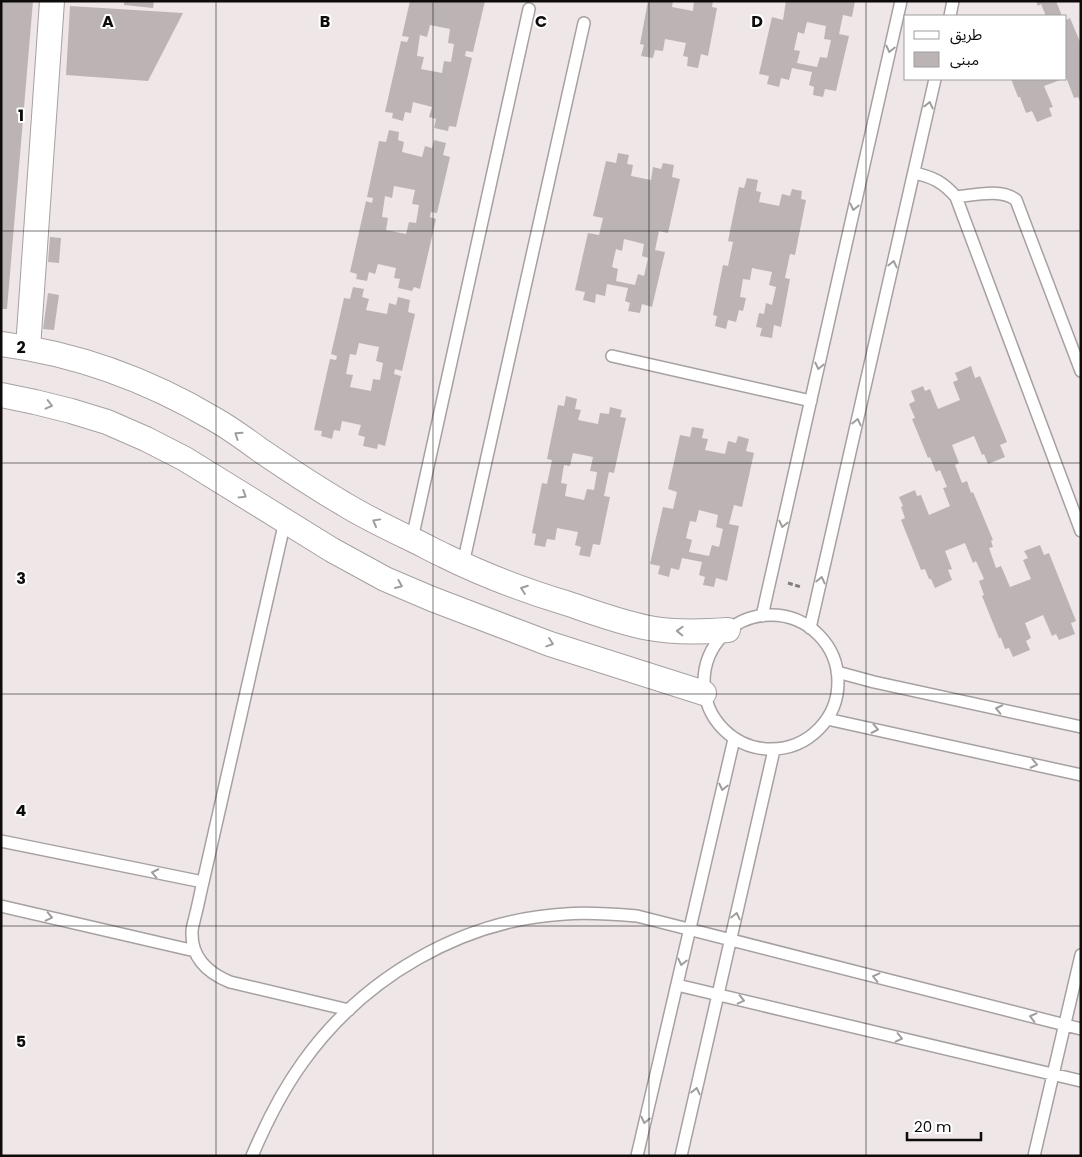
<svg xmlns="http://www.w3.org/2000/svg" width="1082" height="1157" font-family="Poppins,'Noto Sans Arabic',sans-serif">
<rect width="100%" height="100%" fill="#efe7e7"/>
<path fill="#bcb4b4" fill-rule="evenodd" d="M1,1H33L7,309H1Z
M124,1H154L153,8L124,5Z
M410,1H485L473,52L466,51L465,56L472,58L456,127L449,126L448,131L434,128L436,119L429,117L432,107L413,102L411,113L405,112L403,121L392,118L393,113L385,112L401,41L407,42L409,37L402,36ZM430,25L450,29L448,43L454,44L451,62L444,61L442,73L421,69L424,57L417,56L420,35L427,37Z
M648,1H673L672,7L693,11L694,1H713L712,7L717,8L708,56L701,54L698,68L687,66L688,57L683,56L686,43L665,39L663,51L655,50L653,58L641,56L644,45L640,44Z
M786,1H855L852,17L843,15L839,34L849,36L836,91L825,89L823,97L813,95L814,87L809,85L812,72L792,68L789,80L781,78L779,87L767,84L769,76L759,74L772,17L783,20ZM807,22L826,26L824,39L831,40L827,58L820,57L817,67L797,63L800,51L794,50L798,32L804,34Z
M1036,1H1056L1062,16H1046L1041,4L1038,6Z
M70,6L183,13L148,81L66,75Z
M1070,18L1081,44V103L1078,97L1074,98L1066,77V20Z
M1011,79H1063L1044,86L1053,107L1049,108L1052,116L1037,122L1032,111L1026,113L1020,97H1018Z
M389,130L399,132L398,140L404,142L402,152L422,157L425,146L432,148L434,140L446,143L443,155L450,157L437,213L431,212L430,217L436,219L420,289L414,287L412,291L398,288L400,279L394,278L396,268L378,264L375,274L369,272L367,281L356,279L357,274L350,272L366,201L372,203L373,198L367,197L379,141L386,142ZM394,186L415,190L412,204L419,205L416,223L409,222L406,234L386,230L388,218L382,217L385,196L392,198Z
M618,153L629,155L627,164L633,165L631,176L651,180L653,167L661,169L663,163L674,165L672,177L680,179L668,233L659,231L655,250L665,252L652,307L642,304L640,313L628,311L630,303L625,301L628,288L607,284L605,296L596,294L595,303L583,300L585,292L575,290L588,233L599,235L603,218L593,216L606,161L616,163ZM624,239L644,244L642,256L648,258L644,276L638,274L635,285L616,281L618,269L612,267L616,249L622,251Z
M747,178L758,180L756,191L761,192L759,202L779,206L782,194L790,196L792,189L802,191L801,199L806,200L795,255L790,254L785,278L790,279L781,327L774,325L772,338L760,336L762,328L756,327L759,313L764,314L766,303L772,305L776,287L769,285L772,272L752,268L750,280L743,279L740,297L746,298L743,311L739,310L736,322L728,320L726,329L715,326L717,316L713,315L723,265L728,266L733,242L728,241L739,187L744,188Z
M50,237L61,238L59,263L48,262Z
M353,287L364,289L362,297L369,299L366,310L387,314L389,303L396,305L398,297L410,300L408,312L415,314L402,371L395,369L394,374L401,376L385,446L378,444L377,449L363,446L365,437L358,435L361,425L342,421L340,431L334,430L332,439L321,436L322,431L314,430L330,359L336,360L337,356L331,354L344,298L350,299ZM359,343L379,347L376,361L383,363L380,380L373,379L371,391L350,387L353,375L346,374L350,354L356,355Z
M48,293L59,295L54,330L43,329Z
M971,366L975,378L980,376L1007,442L1000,445L1005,457L988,464L984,454L982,455L974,436L952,445L959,463L955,465L962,483L967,481L971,493L973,492L993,540L991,541L993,547L989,548L996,568L1001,566L1010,587L1031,579L1023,560L1028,558L1024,551L1040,545L1044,555L1049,553L1076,621L1071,623L1075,634L1059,640L1056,634L1052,636L1043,615L1025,623L1031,638L1026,641L1030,650L1013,657L1009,648L1005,649L1001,638H999L982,596L984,595L979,581L984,579L976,561L973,563L965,543L945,551L952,569L948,570L952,580L935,588L931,579H929L925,569L921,570L901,520L905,518L901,507L903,506L899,497L915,490L917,496L921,495L929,515L950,506L943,488L947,487L940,470L936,472L930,457L928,458L912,419L915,418L909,404L915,401L911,391L923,386L925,391L930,389L938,409L960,400L953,382L958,380L955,373Z
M566,396L577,399L575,409L581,410L578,420L598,424L600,413L609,414L610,407L622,410L620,417L626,418L614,473L609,472L604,496L610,497L600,545L593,544L590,557L579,555L581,547L575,545L578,532L557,528L555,540L547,539L545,547L534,545L536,534L532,533L542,483L547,484L552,460L547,459L558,405L564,406ZM573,453L593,457L590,471L597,472L594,490L587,489L584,500L565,496L567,484L561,483L564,465L570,466Z
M692,427L704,429L702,438L708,439L705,450L725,454L728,441L736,443L738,436L749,439L746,451L754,453L742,507L734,505L729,524L739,526L727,581L716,578L714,587L703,585L705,577L699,575L702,562L682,558L679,570L671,568L669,577L658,574L660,566L650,564L663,507L673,509L677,492L668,489L680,435L690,437ZM699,510L718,515L716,527L723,529L719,547L712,545L709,556L689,552L692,540L686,538L690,521L696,522Z"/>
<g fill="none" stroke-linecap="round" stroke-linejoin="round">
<defs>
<path id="lane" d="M950,16L953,1
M914,173C933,177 943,182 956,197L1081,531
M956,197C974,195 1002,188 1016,200L1081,371
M612,356L811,401
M285,521L203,882C200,894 198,906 195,917C194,922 192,927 192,932C191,958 208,973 230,982L349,1010
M412,539L529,9
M463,564L584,23
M704 682a67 67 0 1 1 134 0a67 67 0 1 1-134 0Z
M762,616L901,1
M810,628L935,79
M837,672L874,682L1081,727
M827,719L1081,775
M1,841L203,882
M1,906L195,951
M677,985L1081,1081
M252,1156C266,1123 282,1091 303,1062C363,978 461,920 565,914C589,912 613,914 637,916L1081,1029
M637,1156L734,739
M681,1156L774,750
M1034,1156L1081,955"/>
<path id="street" d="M1,344C78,354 148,380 214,419C230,428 245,439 260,450C288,469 315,487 344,504C365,517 388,528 411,539C422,544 432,550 443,555C483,575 526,591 569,604C595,613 622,623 649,628C675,633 702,632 728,630
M28,348L52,1
M1,395L35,402L71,411L107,422L146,439L185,459L332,550L385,579L432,599L550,644L704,693"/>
</defs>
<use href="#lane" stroke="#a7a0a0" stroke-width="14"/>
<use href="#street" stroke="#a7a0a0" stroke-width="26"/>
<path stroke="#827d7d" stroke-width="3" stroke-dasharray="5 2.5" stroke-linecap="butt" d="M788,583L801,587"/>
<use href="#lane" stroke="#fff" stroke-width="11"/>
<use href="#street" stroke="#fff" stroke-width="24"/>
</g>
<defs><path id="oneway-chevron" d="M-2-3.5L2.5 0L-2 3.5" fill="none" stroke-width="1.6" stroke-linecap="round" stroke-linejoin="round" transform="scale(1.25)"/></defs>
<g stroke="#9f9d9d">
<use href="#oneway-chevron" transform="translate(890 49) rotate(103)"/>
<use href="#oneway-chevron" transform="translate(929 105) rotate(-77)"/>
<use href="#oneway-chevron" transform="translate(854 207) rotate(103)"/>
<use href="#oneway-chevron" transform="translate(893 264) rotate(-77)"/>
<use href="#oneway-chevron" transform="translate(819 366) rotate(103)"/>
<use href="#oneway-chevron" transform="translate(49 405) rotate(14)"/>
<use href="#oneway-chevron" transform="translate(857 422) rotate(-77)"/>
<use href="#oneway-chevron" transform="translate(238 435) rotate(-146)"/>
<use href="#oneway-chevron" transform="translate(243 495) rotate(32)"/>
<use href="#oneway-chevron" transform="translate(376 522) rotate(-151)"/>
<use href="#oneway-chevron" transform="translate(783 524) rotate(103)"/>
<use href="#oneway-chevron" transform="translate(821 580) rotate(-77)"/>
<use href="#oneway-chevron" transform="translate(399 585) rotate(23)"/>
<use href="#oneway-chevron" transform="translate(524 589) rotate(-160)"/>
<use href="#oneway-chevron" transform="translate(680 631) rotate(-178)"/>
<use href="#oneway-chevron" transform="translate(550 643) rotate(19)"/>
<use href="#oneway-chevron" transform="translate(999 709) rotate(-168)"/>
<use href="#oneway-chevron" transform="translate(875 729) rotate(12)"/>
<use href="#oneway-chevron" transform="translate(1034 764) rotate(12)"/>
<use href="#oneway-chevron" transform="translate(723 787) rotate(103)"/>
<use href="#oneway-chevron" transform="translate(155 873) rotate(-168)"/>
<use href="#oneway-chevron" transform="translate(736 916) rotate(-77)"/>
<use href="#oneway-chevron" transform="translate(49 917) rotate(13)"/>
<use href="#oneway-chevron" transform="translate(682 962) rotate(103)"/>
<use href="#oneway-chevron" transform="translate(876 977) rotate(-166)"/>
<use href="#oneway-chevron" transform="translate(741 1000) rotate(13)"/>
<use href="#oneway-chevron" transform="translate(1033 1017) rotate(-166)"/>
<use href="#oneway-chevron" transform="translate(899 1038) rotate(13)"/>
<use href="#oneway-chevron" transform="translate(696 1091) rotate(-77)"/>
<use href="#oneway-chevron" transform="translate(645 1120) rotate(103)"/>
</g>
<path fill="none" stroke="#0e0b0b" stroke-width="1" stroke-opacity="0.55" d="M216,1V1156M433,1V1156M649,1V1156M866,1V1156M1,231H1081M1,463H1081M1,694H1081M1,926H1081"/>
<g font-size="16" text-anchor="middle" font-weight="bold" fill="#0e0b0b" stroke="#fff" stroke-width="4" stroke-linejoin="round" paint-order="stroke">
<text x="108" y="27">A</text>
<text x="325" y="27">B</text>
<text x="541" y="27">C</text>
<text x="757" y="27">D</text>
<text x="21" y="121">1</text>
<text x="21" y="353">2</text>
<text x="21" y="584">3</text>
<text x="21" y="816">4</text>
<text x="21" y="1047">5</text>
</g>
<rect width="1082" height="1157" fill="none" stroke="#0e0b0b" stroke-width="5"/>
<rect x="904" y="15" width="162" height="65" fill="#ffffff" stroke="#9f9d9d"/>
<rect x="914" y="31" width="25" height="8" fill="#ffffff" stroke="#9f9d9d"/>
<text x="950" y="40" font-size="15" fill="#0e0b0b">طريق</text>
<rect x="914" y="52" width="25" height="15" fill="#bcb4b4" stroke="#9f9d9d"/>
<text x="950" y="65" font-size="15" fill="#0e0b0b">مبنى</text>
<path d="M907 1132v8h74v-8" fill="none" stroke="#0e0b0b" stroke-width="2.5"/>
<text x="914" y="1132" font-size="15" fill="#0e0b0b" stroke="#ffffff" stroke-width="4" paint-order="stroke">20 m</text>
</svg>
